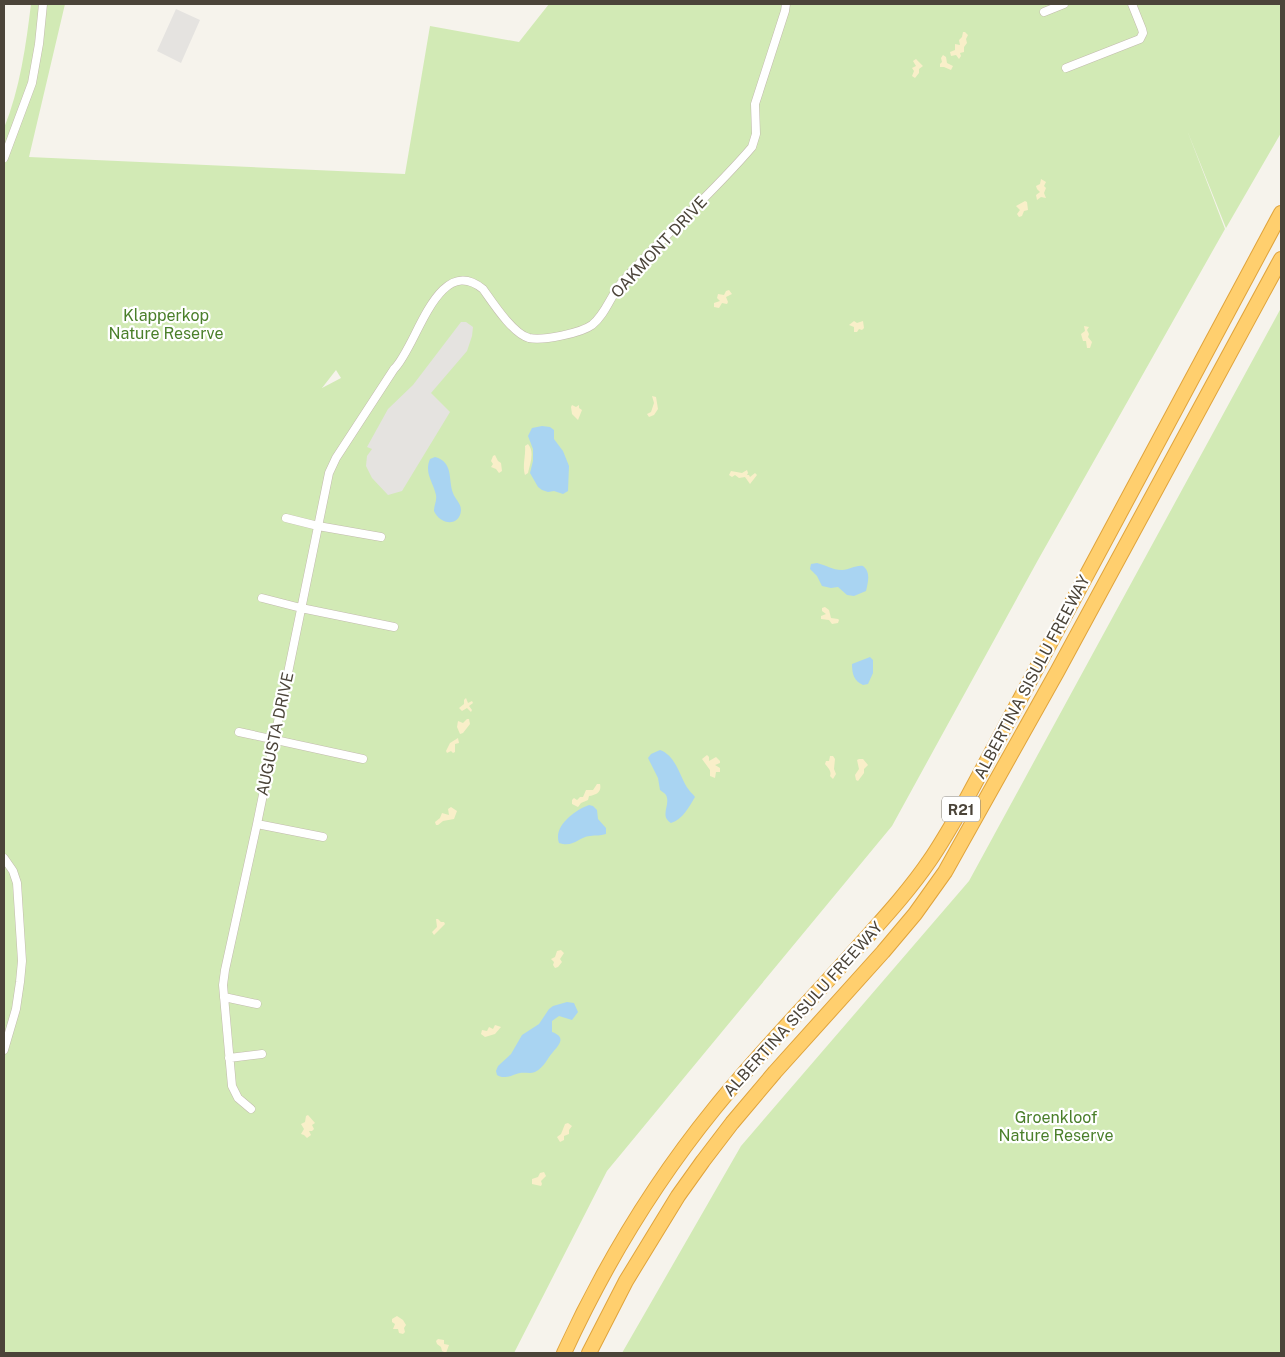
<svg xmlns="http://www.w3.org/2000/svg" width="1285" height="1357" font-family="'Public Sans',sans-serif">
<rect width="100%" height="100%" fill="#f6f3ec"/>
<path fill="#d2eab5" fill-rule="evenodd" d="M31,4H65L29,157L405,174L430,26L519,42L549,4H1281V133L1226,228L1187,130L1225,229L1038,560L892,826L607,1171L514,1353H4V128C20,89 26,45 31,4ZM336,370L341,378L322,388Z
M1281,308V1353H622L741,1146L969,881Z"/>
<path fill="#f9efc9" d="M963,32H965L968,35L966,39L967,43L964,47V52L960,53L961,56L959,59L956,55L951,56L950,52L955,50V44L960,45L959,40L962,37Z
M943,55L946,57L947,63L953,66L951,70L944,67H940V64L942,62L941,58Z
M916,59L923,66L919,69V73L915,78L912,76L914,71L912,68L916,66L913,61Z
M1041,179L1046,182L1044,186L1046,188L1044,193L1046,198L1041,197L1037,200L1036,195L1040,192L1037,189L1036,186L1040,184Z
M1025,201L1027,202L1028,210L1024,211L1022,216L1019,217L1017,214L1020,210L1016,206Z
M729,290L732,294L726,297L728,302L727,304L722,303L719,308L714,307V303L720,301L717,298L718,294L724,295L726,291Z
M854,321L857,323L863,321L864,328L862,330L859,329L857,332H854V327L849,325Z
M1084,326L1089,327L1087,330L1089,334L1088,337L1092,342L1090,348H1087L1086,341H1083L1081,334L1085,331Z
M652,396L656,397L658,409L654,415L649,417L647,414L651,412L654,403Z
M572,405L576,407L579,405V408L582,410L578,420L572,414L571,407Z
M528,444C535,452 530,464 528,473L525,475C522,465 526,456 525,446Z
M495,455L498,461L501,463L502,471L499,473L496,469L491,467L493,464L491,461L493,456Z
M747,470L748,473L747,475H749L750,477L755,473L757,475L750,484L745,477L739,478L735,475L732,477L729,475L731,471L742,473Z
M825,607L829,610L831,618L838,619L839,620L838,623L832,624L829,620L821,619V616L826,614L822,611V608Z
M466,698L468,703L472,701L473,703L469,706L472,710L471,712L467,708L462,711L459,708L464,704V700Z
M467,719H469L470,724L463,733L460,734L457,727L458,721L463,723Z
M458,738L459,743L455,744V752L453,753L451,751L447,753L446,751L450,743Z
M707,755L709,757V761L716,757L720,761V763L715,765L720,768V772H716L715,778L710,776V770L702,759Z
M830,756H833L835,759L834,769L836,774L833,779L830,776C832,771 828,768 825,764L826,761H829Z
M859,759H863L868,765L864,769V773L858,781L856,780L855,775L859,769L857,760Z
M597,784H600C602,792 596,795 589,796L588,800L581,803L578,807L572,804V800L574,798L577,800L580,797H583L586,790H593Z
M451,807L457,811L454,819L443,821L438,825H436L435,822L440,818L442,813L449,815L448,809Z
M436,919H438L441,922H444L445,924L434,935L432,932L437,927Z
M561,950L564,953L560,959L562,962L558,967L555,968L553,965L554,962L551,959L555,957L557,951Z
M495,1025L501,1027L495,1034L485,1037L481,1034L482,1030L487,1031L489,1027L493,1029Z
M308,1115L315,1123L312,1125L314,1129L312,1131H309L311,1135L307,1138L304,1135L301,1134L304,1129L301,1124L305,1122L306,1116Z
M568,1123L572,1126L569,1130V1134L564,1136V1140L560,1142L557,1137L561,1134L565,1124Z
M544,1172L546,1176L541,1181L542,1184L541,1186L532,1184V1179L538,1177L540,1173Z
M397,1316L403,1320L406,1325L404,1328L405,1332L403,1334L399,1333L398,1329H393L395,1324L392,1322V1319Z
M438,1339L444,1340V1344L449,1345L446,1353L442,1351L441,1347L437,1344L436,1341Z"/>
<path fill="#e5e3e0" d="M176,9L200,20L181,63L157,51Z
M461,322H466L473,327L472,336L467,351L431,393L450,412L402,491L388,495L372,478L366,466L367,456L372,449L367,447L388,409L413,385Z"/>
<path fill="#a9d4f2" d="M542,426L550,427L554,430V439L563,451L569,466L568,491L563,494L554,491L548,492L542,490L538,487L530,473L533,461V449L528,436L532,428Z
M435,457C454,462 448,480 453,493C455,499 461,503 461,510C460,527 440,525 434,511C434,505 437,501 436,495C433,482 424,473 430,459Z
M817,563C826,565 832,570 842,570C850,570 855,565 863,566C871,572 868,582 866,591L854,596L847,595L838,587L831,588L822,586L817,576L810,569L811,564Z
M870,657L873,660V673L868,684L863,685C854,681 852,674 852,664Z
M660,750C677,756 680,779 689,790C691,793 693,794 695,797C689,807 683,819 671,823C659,816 671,805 666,795C665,793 662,792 660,790L658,778L648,758L651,754Z
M589,805L593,806L597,810L598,819L606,828V834C600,836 596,835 590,836C578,837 574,848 559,843C553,826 575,810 589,805Z
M567,1002L574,1003L578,1012L572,1020L559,1016L552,1021V1032C566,1037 560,1044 553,1052C547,1058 545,1067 535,1072C530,1074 525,1072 520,1073C515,1074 510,1077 505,1077C501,1077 501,1077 497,1075L496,1071L498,1066L511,1054L522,1035L539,1024L549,1009L553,1006Z"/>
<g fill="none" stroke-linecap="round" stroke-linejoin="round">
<defs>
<path id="street" d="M1044,12L1064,4
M1066,68L1140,39L1143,33L1142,29L1132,4
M4,158L32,83L39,44L43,4
M286,518L318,526L381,537
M262,598L301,608L394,627
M239,732L363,759
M257,824L323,837
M4,858L13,871L17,883L22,961L20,982L16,1009L4,1050
M224,997L257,1004
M229,1058L262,1054
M251,1109L238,1098L232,1086L223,985L225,970L257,824L329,473L336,458L394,369C417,347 437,252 483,289C493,303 513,334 529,338C543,341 581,333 592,325C606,314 611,294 623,281C664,235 712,194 752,147L756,134L755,104L785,11L786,4"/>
<path id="highway" d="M564,1353C604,1266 654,1183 714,1109C759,1053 810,1001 858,947C883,919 909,891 930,860C941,844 950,828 960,811L1281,213
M589,1353L626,1281L678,1196L703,1161L732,1123L775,1072L883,952L915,914L945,872L1057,672L1281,259"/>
</defs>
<use href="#street" stroke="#c2bbae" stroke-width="9"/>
<use href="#highway" stroke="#e0a43c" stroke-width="16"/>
<use href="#street" stroke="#fff" stroke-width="8"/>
<use href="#highway" stroke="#ffcf6e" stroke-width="14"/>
</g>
<g text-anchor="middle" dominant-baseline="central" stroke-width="4.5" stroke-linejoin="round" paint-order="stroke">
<rect fill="#fff" stroke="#817c74" stroke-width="1" x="942" y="796.5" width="38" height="25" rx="4"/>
<g font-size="15" font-weight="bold" fill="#4b4439">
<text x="961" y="809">R21</text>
</g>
<g font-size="16" fill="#4b4439" stroke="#fff">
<text transform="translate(659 247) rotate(-47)">OAKMONT DRIVE</text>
<text transform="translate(1032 677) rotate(-62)">ALBERTINA SISULU FREEWAY</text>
<text transform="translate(275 734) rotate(-78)">AUGUSTA DRIVE</text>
<text transform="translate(803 1009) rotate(-48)">ALBERTINA SISULU FREEWAY</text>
</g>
<g font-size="16" fill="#4a7f2a" stroke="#fff">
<text x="166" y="315">Klapperkop<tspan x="166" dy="18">Nature Reserve</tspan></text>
<text x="1056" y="1117">Groenkloof<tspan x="1056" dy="18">Nature Reserve</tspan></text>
</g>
</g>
<rect width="1285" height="1357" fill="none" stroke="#4b4439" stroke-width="10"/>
</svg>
